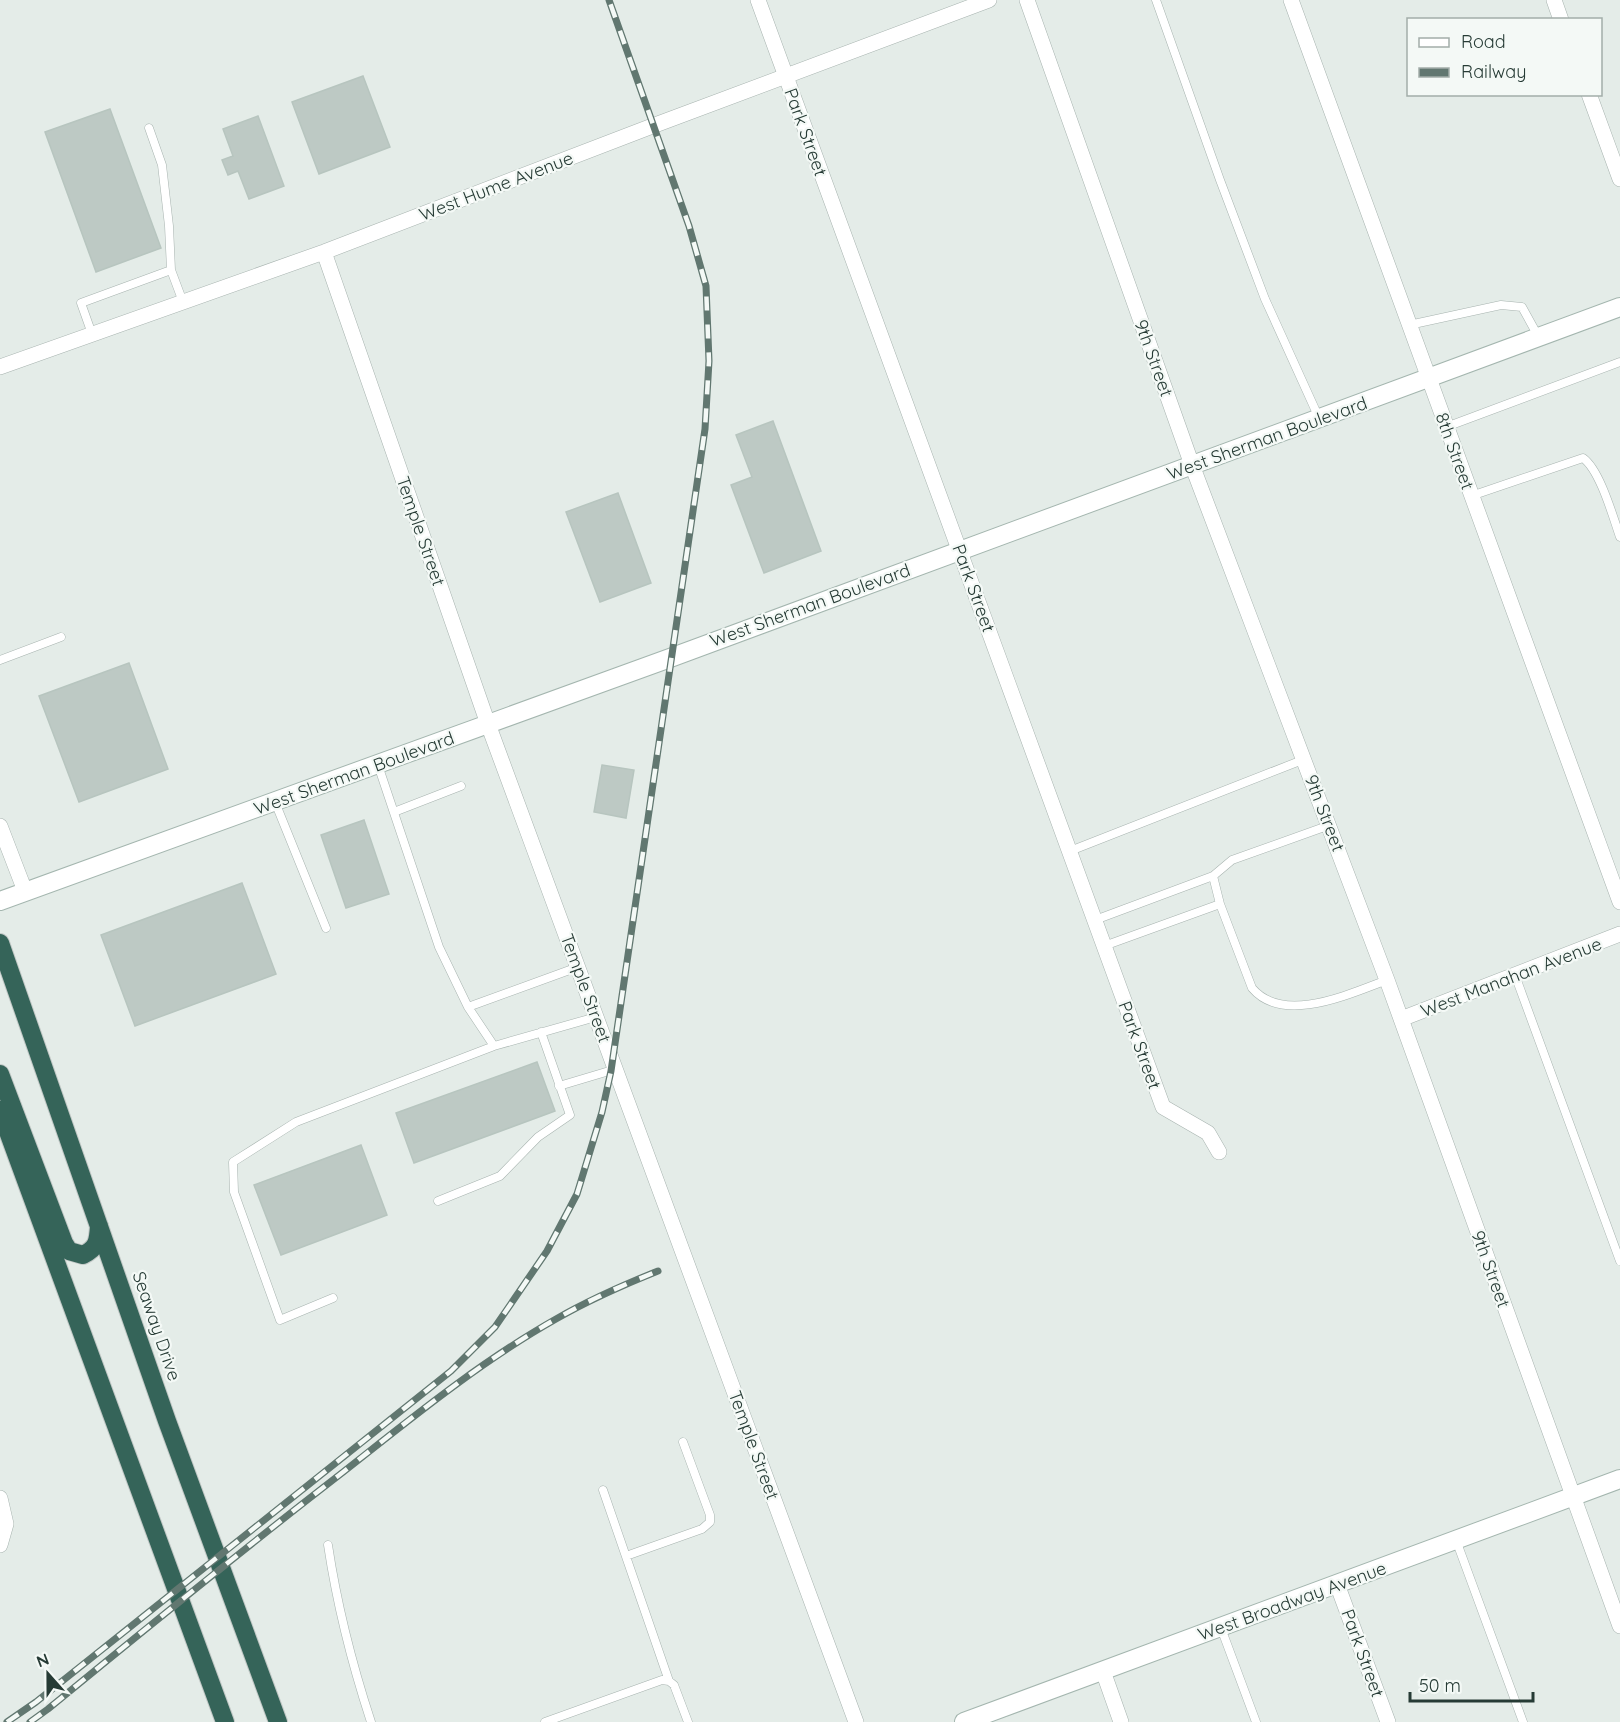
<svg xmlns="http://www.w3.org/2000/svg" width="1620" height="1722" font-family="Quicksand,sans-serif">
<rect width="100%" height="100%" fill="#e4ece8"/>
<path fill="#bdc9c4" stroke="#b7c5bf" stroke-width="1.5" d="M363,76L390,147L319,174L292,102Z
M110,109L161,248L96,272L45,132Z
M258,116L284,186L249,199L238,171L228,175L222,160L233,156L223,129Z
M773,421L821,551L764,573L731,485L752,477L736,435Z
M618,493L651,583L600,602L566,512Z
M129,663L168,769L79,802L39,696Z
M602,765L634,770L626,818L594,812Z
M364,820L389,894L346,908L321,835Z
M242,883L276,974L135,1026L101,935Z
M537,1062L555,1111L414,1163L396,1113Z
M361,1145L387,1215L281,1255L254,1185Z"/>
<g fill="none" stroke-linecap="round" stroke-linejoin="round">
<defs>
<path id="lane" d="M1156,0L1220,180L1265,299L1319,418
M149,128L162,165L169,226L171,270L183,302
M1409,325L1501,305L1522,307L1538,336
M92,334L81,303L171,270
M1446,427L1620,362
M1471,496L1583,458C1600,470 1613,517 1620,537
M0,660L61,637
M378,765L439,947L468,1007L494,1046
M275,802L326,928
M394,812L461,786
M1070,851L1305,759
M1220,904L1252,988C1283,1025 1349,994 1387,980
M1095,920L1213,876
M1104,946L1220,904L1213,876L1232,860L1330,825
M1515,975L1620,1261
M468,1007L578,967
M559,1086L616,1069
M438,1201L500,1176L538,1137L570,1115L541,1032
M333,1298L280,1320L234,1192L233,1162L296,1122L494,1046L596,1017
M603,1490L669,1681
M1456,1540L1523,1722
M328,1545C337,1605 352,1664 371,1722
M626,1556L702,1529L710,1522V1515L683,1442
M1221,1628L1256,1722
M545,1722L662,1680L669,1681L674,1685L688,1722"/>
<path id="street" d="M758,0L1163,1107L1208,1133L1219,1152
M1027,0L1192,465L1387,980L1620,1626
M1291,0L1620,902
M1554,0L1561,20
M1589,94L1620,179
M324,252L488,724L856,1722
M0,367L324,252L655,125L989,0
M0,826L25,891
M1401,1019L1620,934
M0,1498L6,1524L0,1545
M1337,1584L1388,1722
M1103,1671L1121,1722"/>
<path id="secondary" d="M0,901L670,658L1620,307
M964,1722L1620,1479"/>
<path id="highway" d="M0,943L167,1421L278,1722
M0,1074L64,1243L69,1251L83,1255C97,1248 98,1242 99,1226
M0,1110L225,1722"/>
</defs>
<use href="#lane" stroke="#a7b3af" stroke-width="9"/>
<use href="#street" stroke="#a7b3af" stroke-width="16"/>
<use href="#secondary" stroke="#a4b6af" stroke-width="20"/>
<use href="#highway" stroke="#c2c8c6" stroke-width="20"/>
<use href="#lane" stroke="#fff" stroke-width="8"/>
<use href="#street" stroke="#fff" stroke-width="15"/>
<use href="#secondary" stroke="#fff" stroke-width="18"/>
<use href="#highway" stroke="#356459" stroke-width="18"/>
<defs>
<path id="rail" d="M7,1722L36,1702L451,1371L495,1327L547,1251L577,1194L602,1112L611,1071L705,429L709,361L706,286L689,226L609,0
M30,1722L48,1709C144,1630 240,1552 338,1476C408,1421 478,1363 556,1319C589,1300 623,1285 658,1271"/>
</defs>
<use href="#rail" stroke="#617770" stroke-width="7"/>
<use href="#rail" stroke="#f4f9f6" stroke-width="4.5" stroke-dasharray="14" stroke-linecap="butt"/>
</g>
<g text-anchor="middle" dominant-baseline="central" stroke-width="4.5" stroke-linejoin="round" paint-order="stroke">
<g font-size="18" fill="#263b35" stroke="#f4f9f6">
<text transform="translate(806 132) rotate(70)">Park Street</text>
<text transform="translate(496 186) rotate(-21)">West Hume Avenue</text>
<text transform="translate(1154 358) rotate(70)">9th Street</text>
<text transform="translate(1267 438) rotate(-20)">West Sherman Boulevard</text>
<text transform="translate(1455 451) rotate(70)">8th Street</text>
<text transform="translate(421 531) rotate(71)">Temple Street</text>
<text transform="translate(974 588) rotate(70)">Park Street</text>
<text transform="translate(810 605) rotate(-20)">West Sherman Boulevard</text>
<text transform="translate(354 773) rotate(-20)">West Sherman Boulevard</text>
<text transform="translate(1325 813) rotate(69)">9th Street</text>
<text transform="translate(1511 977) rotate(-21)">West Manahan Avenue</text>
<text transform="translate(586 988) rotate(70)">Temple Street</text>
<text transform="translate(1140 1045) rotate(70)">Park Street</text>
<text transform="translate(1491 1269) rotate(70)">9th Street</text>
<text transform="translate(157 1326) rotate(71)">Seaway Drive</text>
<text transform="translate(754 1445) rotate(70)">Temple Street</text>
<text transform="translate(1292 1601) rotate(-20)">West Broadway Avenue</text>
<text transform="translate(1363 1653) rotate(70)">Park Street</text>
</g>
</g>
<rect x="1407" y="18" width="195" height="78" fill="#f4f9f6" stroke="#a2ada9" stroke-width="1.5"/>
<rect x="1419" y="38" width="30" height="9" fill="#ffffff" stroke="#a2ada9" stroke-width="1.5"/>
<text x="1461" y="48" font-size="18" fill="#263b35">Road</text>
<rect x="1419" y="68" width="30" height="9" fill="#617770" stroke="#a2ada9" stroke-width="1.5"/>
<text x="1461" y="78" font-size="18" fill="#263b35">Railway</text>
<g transform="translate(48 1674) rotate(339)" stroke="#f4f9f6" stroke-width="4.5" paint-order="stroke">
<path d="M0-4.5L10 22L0 15L-10 22Z" fill="#263b35"/>
<text y="-9" font-size="16" font-weight="bold" text-anchor="middle" fill="#263b35">N</text>
</g>
<path d="M1410 1692v9h123v-9" fill="none" stroke="#263b35" stroke-width="3"/>
<text x="1419" y="1692" font-size="18" fill="#263b35" stroke="#f4f9f6" stroke-width="4.5" paint-order="stroke">50 m</text>
</svg>
